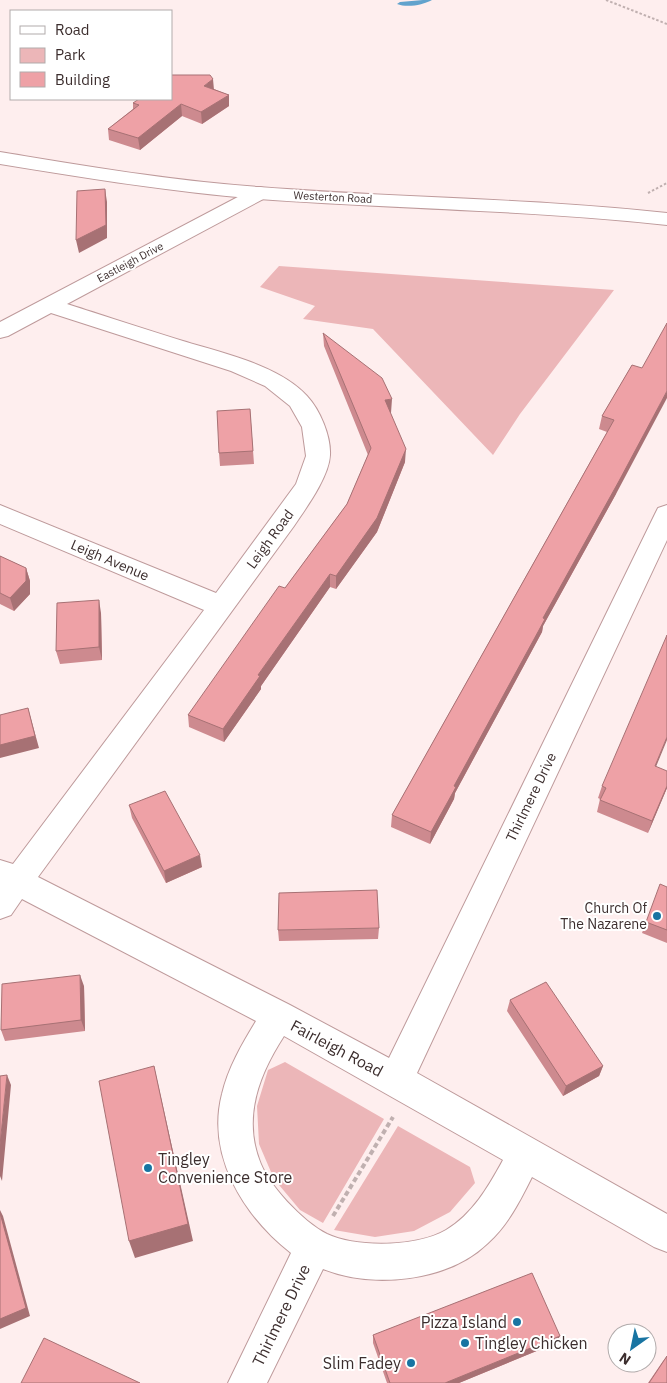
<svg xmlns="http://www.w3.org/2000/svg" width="667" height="1383" font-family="'IBM Plex Sans',sans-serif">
<rect width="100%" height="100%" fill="#feeeee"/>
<path fill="#ecb6b8" d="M279,266L614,290L520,414L493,455L373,329L303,319L315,306L260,287Z
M285,1062L384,1119L323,1223L300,1210L274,1179L259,1144L257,1106L268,1070Z
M398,1126L470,1167L475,1183L450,1212L414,1231L375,1237L334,1230Z"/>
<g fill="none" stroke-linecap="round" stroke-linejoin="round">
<path fill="#61a3cd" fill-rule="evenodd" d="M423,0H432C423,5 407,8 397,4L400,2Z"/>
<defs>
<path id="minor" d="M260,187L267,189L270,193L267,197L67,304C105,316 144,329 183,341C222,353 279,365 307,396C320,410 331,436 330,455C329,477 306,508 294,526L38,877L290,1005L389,1058L655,514L658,508L667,505V540L417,1073L667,1214V1252L654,1247L532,1177C520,1201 508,1225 488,1243C448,1282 373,1289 323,1269L267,1383H228L291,1253C244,1216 206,1156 222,1094C228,1068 242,1044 256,1021L22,899L11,915L0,919V860L13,864L204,610L0,524V505L216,593L296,484L306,456L302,427L290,406L265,386L231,371L51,313L8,336L0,338V322L253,189ZM284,1036L503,1160C489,1186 472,1215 446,1230C417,1247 357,1248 327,1234C303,1222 267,1184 259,1159C243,1115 260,1073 284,1036Z"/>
<path id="tertiary" d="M0,152C86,166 172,181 259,187C395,198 531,198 667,213V225C531,210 395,209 259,199C172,192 86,178 0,164Z"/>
</defs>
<use href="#minor" stroke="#be9a9b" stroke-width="2"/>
<use href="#tertiary" stroke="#be9a9b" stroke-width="2"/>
<path stroke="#c0b0b0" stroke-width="2" stroke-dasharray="2.5 2" stroke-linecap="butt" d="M606,0L667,24
M648,193L667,183"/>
<path stroke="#c0b0b0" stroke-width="4" stroke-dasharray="5 3" stroke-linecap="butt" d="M333,1216L393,1117"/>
<use href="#minor" fill="#fff" fill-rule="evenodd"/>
<use href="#tertiary" fill="#fff" fill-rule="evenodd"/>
</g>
<path fill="#cd8a8f" d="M214,89L229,95V106L202,124L182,116L140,150L109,140L108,129L133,109V103Z
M323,333L391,413H390L405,462L377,532L336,589L330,587L261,686V689L224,742L189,727L188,715L285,588L347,504L368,455L324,346Z
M632,365L616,494L543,626L542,632L455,793L454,799L430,844L391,827L392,815L607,432L599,429L602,416Z
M250,409L254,464L220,466L219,453Z
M0,556L26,568L30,581V594L14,611L0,604Z
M101,613L102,660L60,664L56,651Z
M656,767L667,788L648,833L597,812L600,799L598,798L602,786Z
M129,805L202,867L166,883L132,818Z
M667,887V943L642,933L646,922Z
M379,928L378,939L279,941L278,930Z
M84,986L85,1031L5,1041L1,1030Z
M510,1000L603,1066L599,1076L563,1096L507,1011Z
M373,1335L556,1343L459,1383H387L373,1343Z
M667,1356V1383H648L663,1361Z"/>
<path fill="#a77174" d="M213,79L214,90L204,86Z
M229,95V106L202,124L201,112Z
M181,104L182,116L140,150L138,138Z
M105,189L107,202V238L79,253L76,240Z
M667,391V398L616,494L543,626L542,632L455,793L454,799L430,844L431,832L454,786L543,618Z
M392,399L391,413L385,414V400Z
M406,449L405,462L377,532L336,589V576Z
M26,568L30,581V594L14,611L10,598Z
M330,574V587L261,686V689L224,742L223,729L258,675Z
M99,600L101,613L102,660L99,647Z
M28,708L39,748L0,758V745Z
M667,737V740L651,779L655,766Z
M667,786V788L648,833L652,821Z
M200,855L202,867L166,883L164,871Z
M80,975L84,986L85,1031L81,1020Z
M154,1066L193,1241L135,1258L129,1241Z
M603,1066L599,1076L563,1096L566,1086Z
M7,1075L11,1085L2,1181L0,1176V1145Z
M0,1210L3,1216L30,1316L0,1329Z
M560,1336L556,1343L459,1383H445Z"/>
<path fill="#eea1a6" stroke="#a77174" d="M171,75H210L213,79L204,86L229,95L201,112L181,104L138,138L108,129L139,105L133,103L139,99H171Z
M105,189L106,225L76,240L77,191Z
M667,323V391L619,481L543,618L545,619L454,786L456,787L431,832L392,815L614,420L602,416L632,365L642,368Z
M323,333L382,378L392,399L385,400L406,449L377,518L336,576L330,574L258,675L260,676L223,729L188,715L279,586L285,588L347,504L371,448Z
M250,409L253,451L219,453L217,411Z
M0,556L26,568V581L10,598L0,593Z
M99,600V647L56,651L57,603Z
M667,635V737L655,766L667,771V786L652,821L600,800L606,788L602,786Z
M28,708L35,736L0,745V715Z
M165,791L200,855L164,871L129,805Z
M660,884L667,887V930L646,922Z
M377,890L379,928L278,930L279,893Z
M80,975L81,1020L1,1030L2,984Z
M546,982L603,1066L566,1086L510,1000Z
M154,1066L188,1224L129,1241L99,1081Z
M7,1075L0,1145V1076Z
M0,1213L26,1308L0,1319Z
M532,1273L560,1336L445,1383H390L373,1335Z
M44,1338L140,1383H21Z
M667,1356V1383H649Z"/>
<g fill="#1874a2" stroke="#fff" stroke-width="2">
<circle cx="657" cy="916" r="5"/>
<circle cx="148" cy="1168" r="5"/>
<circle cx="517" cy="1322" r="5"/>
<circle cx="465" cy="1343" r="5"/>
<circle cx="411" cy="1363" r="5"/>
</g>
<g text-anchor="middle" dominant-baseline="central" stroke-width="4" stroke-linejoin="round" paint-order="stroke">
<g font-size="11" fill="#3c2e2e" stroke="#fff">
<text transform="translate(333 197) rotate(3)">Westerton Road</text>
<text transform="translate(130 262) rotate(-28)">Eastleigh Drive</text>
</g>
<g font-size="14" fill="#3c2e2e" stroke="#fff">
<text transform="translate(270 539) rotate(-54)">Leigh Road</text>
<text transform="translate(110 560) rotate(23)">Leigh Avenue</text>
<text transform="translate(531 797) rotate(-64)">Thirlmere Drive</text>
</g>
<g font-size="14" fill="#3c2e2e" stroke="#fff" text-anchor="end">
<text x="647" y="908">Church Of<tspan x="647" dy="16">The Nazarene</tspan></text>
</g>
<g font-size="16" fill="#3c2e2e" stroke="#fff">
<text transform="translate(337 1048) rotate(28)">Fairleigh Road</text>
<text transform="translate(281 1315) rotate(-64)">Thirlmere Drive</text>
</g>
<g font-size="16" fill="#3c2e2e" stroke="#fff" text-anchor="start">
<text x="158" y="1159">Tingley<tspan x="158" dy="18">Convenience Store</tspan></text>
<text x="507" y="1322" text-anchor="end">Pizza Island</text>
<text x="475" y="1343">Tingley Chicken</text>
<text x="401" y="1363" text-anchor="end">Slim Fadey</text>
</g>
</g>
<rect x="10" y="10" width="162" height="90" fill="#ffffff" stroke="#b1abab"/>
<rect x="20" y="26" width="25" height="8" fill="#ffffff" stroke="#b1abab"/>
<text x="55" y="35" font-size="15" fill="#3c2e2e">Road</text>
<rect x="20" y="48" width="25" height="15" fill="#ecb6b8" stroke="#b1abab"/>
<text x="55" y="60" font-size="15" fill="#3c2e2e">Park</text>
<rect x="20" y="72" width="25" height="15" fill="#eea1a6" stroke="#b1abab"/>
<text x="55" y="85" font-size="15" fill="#3c2e2e">Building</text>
<g transform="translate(632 1348) rotate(213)"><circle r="24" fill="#ffffff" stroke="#b1abab"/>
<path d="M0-4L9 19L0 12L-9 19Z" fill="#1874a2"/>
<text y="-8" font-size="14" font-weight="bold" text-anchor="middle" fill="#3c2e2e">N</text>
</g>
</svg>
